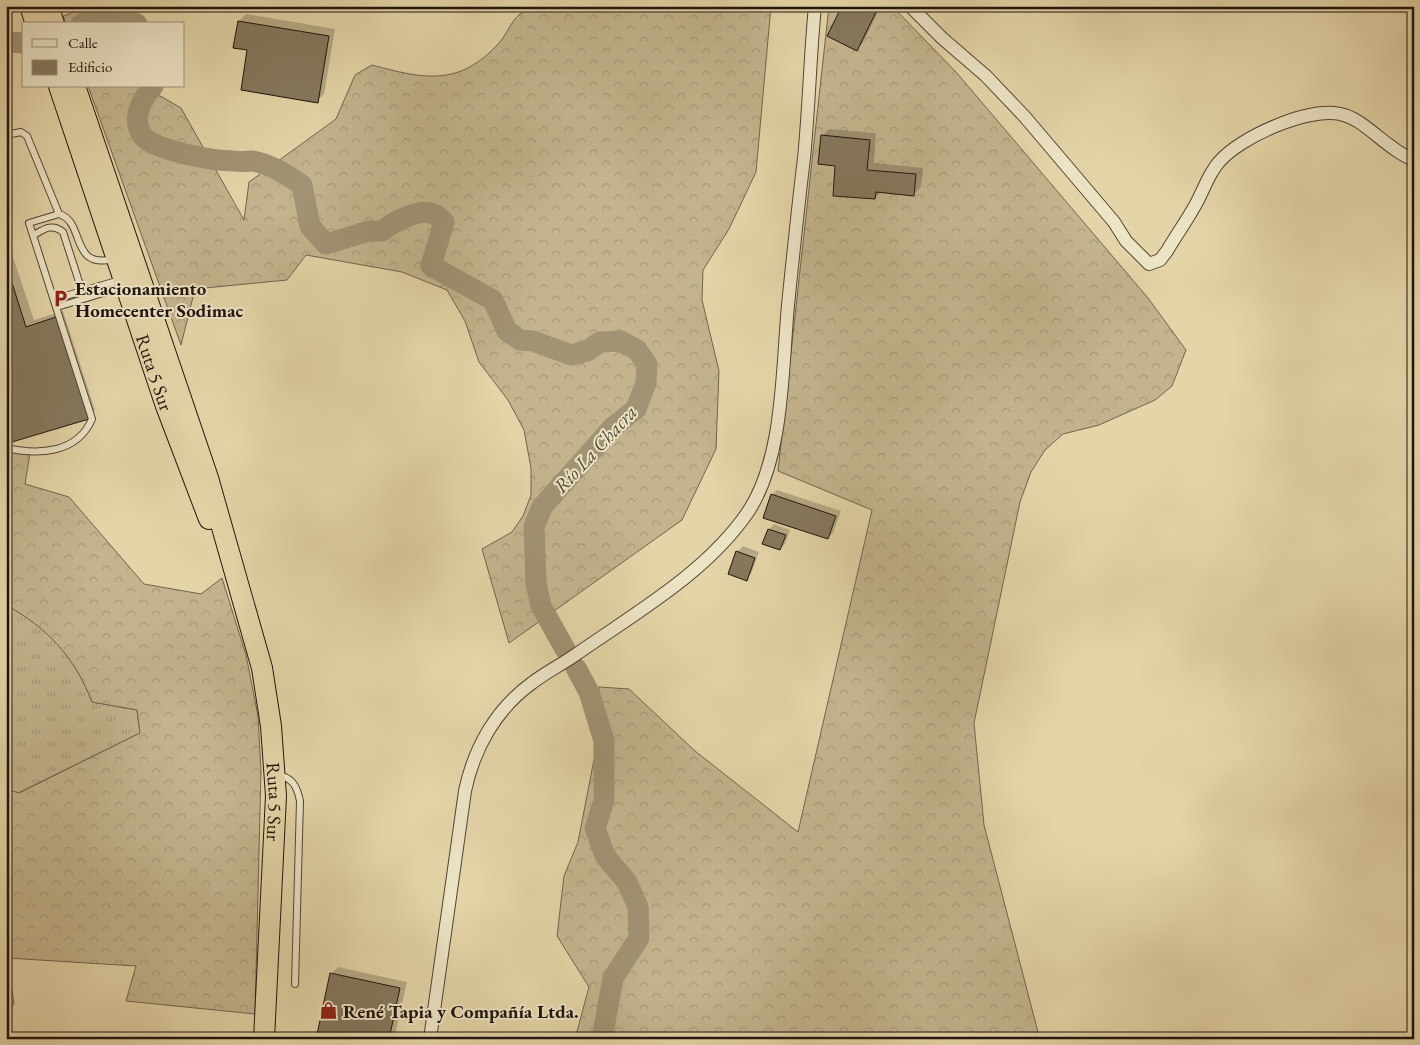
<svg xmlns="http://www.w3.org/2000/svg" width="1420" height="1045" font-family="'EB Garamond',serif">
<defs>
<pattern id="grass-tufts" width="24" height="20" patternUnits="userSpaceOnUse" patternTransform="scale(1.25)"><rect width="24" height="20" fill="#c3b48e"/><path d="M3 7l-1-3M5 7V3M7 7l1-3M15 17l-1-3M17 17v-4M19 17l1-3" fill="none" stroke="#a79a79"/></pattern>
<pattern id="forest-crowns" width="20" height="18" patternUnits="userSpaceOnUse" patternTransform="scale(1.25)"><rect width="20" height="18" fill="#c3b48e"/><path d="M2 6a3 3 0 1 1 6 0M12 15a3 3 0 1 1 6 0" fill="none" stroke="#a79a79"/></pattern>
</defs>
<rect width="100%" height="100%" fill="#e4d5a8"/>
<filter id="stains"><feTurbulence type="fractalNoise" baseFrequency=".004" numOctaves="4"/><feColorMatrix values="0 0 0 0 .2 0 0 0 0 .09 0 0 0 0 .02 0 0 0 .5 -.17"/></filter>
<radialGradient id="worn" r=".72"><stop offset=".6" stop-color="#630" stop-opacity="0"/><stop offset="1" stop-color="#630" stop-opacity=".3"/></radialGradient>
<path fill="url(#grass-tufts)" stroke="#71644e" d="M6,605C48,627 75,658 92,702L137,710L140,733L18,793L6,789Z"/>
<path fill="url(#forest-crowns)" stroke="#71644e" d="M538,6H771L756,172L729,229L703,270L702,300L719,371L716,449L682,520L509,643L482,549L512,532L523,516L531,495V468L524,430L508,400L479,362L465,321L447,290L402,272L306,255L287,280L195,289L181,345L88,86H143L181,108L244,220L249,182L336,119L355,75L372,65C424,79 459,87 499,43C507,34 511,21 520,14C525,11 532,9 538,6Z
M829,6H892L956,72L1148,298L1186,350L1172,386L1155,400L1099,425L1063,434L1045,450L1031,472L1020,502L974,723L984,825L1038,1032L1008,1039H575L589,987L557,936L564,876L578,842L597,744L599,687L629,689L695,751L798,832L872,510L778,471Z
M77,11L128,22V24H66L63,16Z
M6,447L30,453L25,484L69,497L144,584L201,594L222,578L246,655L258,716L261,770L255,1014L126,1001L136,966L7,958L14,1003L6,1020V789L19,793L140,733L137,710L92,702C76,659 47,627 6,605Z"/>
<path fill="#0003" d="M843,6H881L862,44L856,49Z
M246,14L335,29L324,94L317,101L248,49L239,21Z
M829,129L876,133L874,163L923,168L921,187L913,195L881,192L875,198L837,165L822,136Z
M6,236L34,320L63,311L95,410L88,418L6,439Z
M777,490L841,511L833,533L828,538L772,495Z
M774,524L790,530L785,544L780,549L769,530Z
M743,546L759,552L751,574L746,579L737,552Z
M338,967L407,982L394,1039H317L331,974Z"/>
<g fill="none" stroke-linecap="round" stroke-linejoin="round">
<path stroke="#6d604b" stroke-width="4" d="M6,34L9,42"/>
<path stroke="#a19374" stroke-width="21" d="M81,24L106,13L137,24
M9,42L24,43
M153,86C142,99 131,118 142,135C153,151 215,161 234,161C240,162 247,161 253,161C271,164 288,175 302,185L310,226L326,244L369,231H382C393,222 415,210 431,213C435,214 441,219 444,222L431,266L493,300L507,331L520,340L533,341L571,355L587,351L600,342L621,341L637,350L647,364L646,383L636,409L613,427L542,507L534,527L536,583L541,606L565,649
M576,668L589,692L604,741V801L595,828L605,856L627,882L638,907L639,938L613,978L602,1039"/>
</g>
<path fill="#85785e" stroke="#1f140e" d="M842,6H866L876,12L857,51L827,36Z
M238,21L329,36L318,103L241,90L247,50L233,48Z
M821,135L870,140L867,170L916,174L914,196L876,192L875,199L833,196L835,166L818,164Z
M6,264L26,327L56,317L89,419L12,442L6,441Z
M771,494L836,516L828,539L763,518Z
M768,529L786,535L780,550L762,544Z
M736,551L755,558L747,581L728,574Z
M330,973L400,988L389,1039H316Z"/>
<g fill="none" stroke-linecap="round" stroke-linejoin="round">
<defs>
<path id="service" d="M6,135L21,132L27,136L59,214L29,223L92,419C77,454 38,455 6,448
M59,214C86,222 69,270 114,259
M34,235C44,229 52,223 63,232L82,291
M55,299L120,280
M57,307L123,287
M277,775C292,777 297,786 300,801L295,984"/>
<path id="minor" d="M910,6L942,38L986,76L1025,117L1114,222L1126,241L1149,264L1160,260L1167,251C1177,234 1188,219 1197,202C1204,189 1209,173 1219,162C1240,137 1308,107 1340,114C1364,118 1387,150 1414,160
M430,1039L465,791C474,748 496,709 532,683C546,672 563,664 578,653C637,612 707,572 748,512C784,458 782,369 788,305C793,256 798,207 804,158C809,108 810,57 815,6"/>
<g id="trunk">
<path d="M30,6L36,24"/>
<path d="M48,6L54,24"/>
<path id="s1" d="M59,86L166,406L209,519"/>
<path id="s2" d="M75,86L208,478L262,668L271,726L276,796L264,1039"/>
</g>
</defs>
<use href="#service" stroke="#504434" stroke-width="8"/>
<use href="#minor" stroke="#504434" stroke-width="14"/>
<use href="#trunk" stroke="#1f140e" stroke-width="22"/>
<use href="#service" stroke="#ede4c6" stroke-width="6"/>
<use href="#minor" stroke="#ede4c6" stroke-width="12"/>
<use href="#trunk" stroke="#e4d5a8" stroke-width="20"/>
</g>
<defs>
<symbol id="parking-bare" viewBox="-9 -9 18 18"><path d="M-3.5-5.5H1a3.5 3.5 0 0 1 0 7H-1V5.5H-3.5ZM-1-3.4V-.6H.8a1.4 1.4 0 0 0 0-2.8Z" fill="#8f2418" stroke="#ede4c6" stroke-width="2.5" paint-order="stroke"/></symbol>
<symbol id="shop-bare" viewBox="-9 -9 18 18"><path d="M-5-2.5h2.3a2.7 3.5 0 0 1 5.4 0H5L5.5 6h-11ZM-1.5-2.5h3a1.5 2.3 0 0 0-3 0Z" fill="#8f2418" stroke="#ede4c6" stroke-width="2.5" paint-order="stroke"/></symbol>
</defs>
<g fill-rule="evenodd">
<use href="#parking-bare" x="48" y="286" width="25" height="25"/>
<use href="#shop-bare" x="316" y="998" width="25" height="25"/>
</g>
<g text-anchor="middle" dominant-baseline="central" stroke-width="4" stroke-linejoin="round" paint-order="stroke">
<g font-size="19" font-weight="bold" fill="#1f140e" stroke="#ede4c6" text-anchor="start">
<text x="75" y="288">Estacionamiento<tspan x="75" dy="22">Homecenter Sodimac</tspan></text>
<text x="343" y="1011">René Tapia y Compañía Ltda.</text>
</g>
<g font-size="19" fill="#1f140e" stroke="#ede4c6">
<text stroke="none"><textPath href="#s1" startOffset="302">Ruta 5 Sur</textPath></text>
<text stroke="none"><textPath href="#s2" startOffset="746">Ruta 5 Sur</textPath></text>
</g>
<g font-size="20" font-style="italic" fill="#534737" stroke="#ede4c6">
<text transform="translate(595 449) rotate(-47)">Río La Chacra</text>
</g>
</g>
<rect width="1420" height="1045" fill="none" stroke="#e4d5a8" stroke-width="25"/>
<rect x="8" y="8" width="1405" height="1030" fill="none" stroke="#1f140e" stroke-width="2.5"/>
<rect x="12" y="12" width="1395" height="1020" fill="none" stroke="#1f140e"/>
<rect x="22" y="22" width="162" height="65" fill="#ede4c6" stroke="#9b917c"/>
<rect x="32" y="39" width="25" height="8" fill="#ede4c6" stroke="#9b917c"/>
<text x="68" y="48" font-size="15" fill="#1f140e">Calle</text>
<rect x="32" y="60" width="25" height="15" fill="#85785e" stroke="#9b917c"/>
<text x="68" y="72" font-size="15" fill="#1f140e">Edificio</text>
<rect width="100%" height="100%" filter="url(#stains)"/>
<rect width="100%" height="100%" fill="url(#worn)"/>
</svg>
